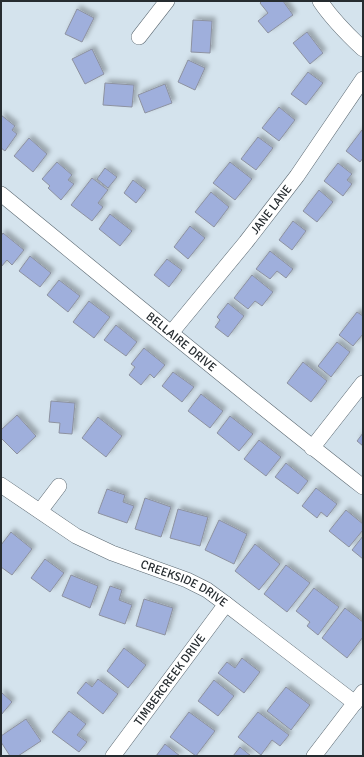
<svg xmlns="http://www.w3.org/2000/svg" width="364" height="757" font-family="Signika,sans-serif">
<defs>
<filter id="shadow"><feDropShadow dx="3.5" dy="-3.5" stdDeviation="2" flood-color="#0004"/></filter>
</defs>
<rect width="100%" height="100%" fill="#d4e3ed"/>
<path fill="#9fafdc" stroke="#8d92a0" filter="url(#shadow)" d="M262,1H283L293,15L268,33L258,21L268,13L260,3Z
M77,9L94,18L82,42L65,34Z
M193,20L212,21L210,53L191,52Z
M307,32L323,53L310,64L293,43Z
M92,49L104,74L85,84L72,59Z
M188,60L205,68L195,90L178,82Z
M308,72L323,83L306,105L291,94Z
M105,83L134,85L132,107L103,105Z
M165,84L172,103L145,113L138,95Z
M279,107L295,120L279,141L262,128Z
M1,115L15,126L12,130L17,134L5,151L1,148Z
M362,130H363V158L360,162L346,151Z
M258,137L273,148L256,170L241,159Z
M29,138L47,154L33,172L14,156Z
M57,162L72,175L68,180L74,184L61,200L48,188L50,186L42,179Z
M230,162L252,179L235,200L213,183Z
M338,163L352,174L347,180L352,184L343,196L324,181Z
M105,168L117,177L108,188L97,179Z
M92,178L108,190L98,203L103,207L92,221L71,205Z
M133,180L146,190L136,203L124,193Z
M319,190L333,202L317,222L303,211Z
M211,192L229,207L214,227L195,212Z
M110,214L132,231L120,246L99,229Z
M293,221L306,231L292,250L279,240Z
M190,226L205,238L188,259L174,247Z
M3,233L24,250L12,265L7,260L1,267V236Z
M270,251L293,269L286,278L277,271L270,279L256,269Z
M30,256L51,273L40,287L19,271Z
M167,259L182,270L169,287L154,275Z
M252,275L273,292L262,306L255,301L248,309L234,298Z
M59,280L80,296L68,312L47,295Z
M89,301L110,317L94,338L73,322Z
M228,303L244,316L228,337L215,327L220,320L217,317Z
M357,312L363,316V334L353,346L339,335Z
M116,325L137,342L126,356L104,340Z
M337,342L350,352L331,377L318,366Z
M144,348L165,365L154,378L150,374L141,385L129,375L135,367L131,364Z
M303,362L327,381L311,402L287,383Z
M173,372L194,387L182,402L162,386Z
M201,394L223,411L210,428L188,411Z
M51,401L75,403L72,434L59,433L60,423L49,422Z
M17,415L36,436L17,454L1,438V430Z
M230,416L253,434L239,451L217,433Z
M98,417L122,436L106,457L82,438Z
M363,433V446L357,441Z
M259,440L281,457L266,476L244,459Z
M286,463L308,481L298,494L275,477Z
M316,488L337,504L327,517L321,512L317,518L302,506Z
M107,489L125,495L123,502L134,506L127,523L98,513Z
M145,498L171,507L161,537L135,529Z
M178,509L208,517L200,546L170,538Z
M346,510L363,524V530L349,547L329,531Z
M219,520L247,534L234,564L205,550Z
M11,532L32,549L12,575L1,567V545Z
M363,536V559L352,550Z
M255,544L280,564L259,590L235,571Z
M45,559L64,573L50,592L31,578Z
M286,565L310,583L287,612L264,594Z
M71,575L98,586L90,608L62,596Z
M110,586L122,590L119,600L132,605L125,624L99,615Z
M314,588L339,607L318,635L307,626L310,622L296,611Z
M144,599L173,608L165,635L136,626Z
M345,608L363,622V637L347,658L322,638Z
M124,648L146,665L128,688L107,671Z
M242,658L260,672L244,693L218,673L227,662L235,668Z
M98,679L118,694L103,714L77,693L86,682L92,687Z
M214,680L234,696L218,716L198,701Z
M286,687L310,705L291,730L267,711Z
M1,692L12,702L1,715Z
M69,711L86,724L77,735L87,742L79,752L52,732Z
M189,712L215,731L196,756L170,737Z
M258,712L289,735L280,746L272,740L261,755L238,737Z
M26,719L41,741L18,756H10L1,742V736Z
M165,744L180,756H156Z
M240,747L251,756H233Z"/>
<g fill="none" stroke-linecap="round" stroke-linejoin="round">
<defs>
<g id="minor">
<path d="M320,1C332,19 347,34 363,49"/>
<path d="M139,37L167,1"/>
<path id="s1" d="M1,194C121,292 241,392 363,487"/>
<path id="s2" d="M171,333L246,242L297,176L363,79"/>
<path d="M312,448L363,383"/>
<path id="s3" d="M1,485L76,536L112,553L187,580L207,590L226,604L355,703"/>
<path d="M40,511L59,486"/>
<path id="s4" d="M113,756L226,604"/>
<path d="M314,756L363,692"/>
</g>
</defs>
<use href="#minor" stroke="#5c6972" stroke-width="16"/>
<use href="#minor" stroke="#fff" stroke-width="15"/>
</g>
<g text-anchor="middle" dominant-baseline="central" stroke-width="4" stroke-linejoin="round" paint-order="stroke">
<g font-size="12" fill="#262c30" stroke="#fff">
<text stroke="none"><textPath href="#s2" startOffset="159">JANE LANE</textPath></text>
<text stroke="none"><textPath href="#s1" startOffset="233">BELLAIRE DRIVE</textPath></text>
<text stroke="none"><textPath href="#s3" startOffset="209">CREEKSIDE DRIVE</textPath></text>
<text stroke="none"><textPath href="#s4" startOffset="95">TIMBERCREEK DRIVE</textPath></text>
</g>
</g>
<rect width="364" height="757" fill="none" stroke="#262c30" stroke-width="4"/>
</svg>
